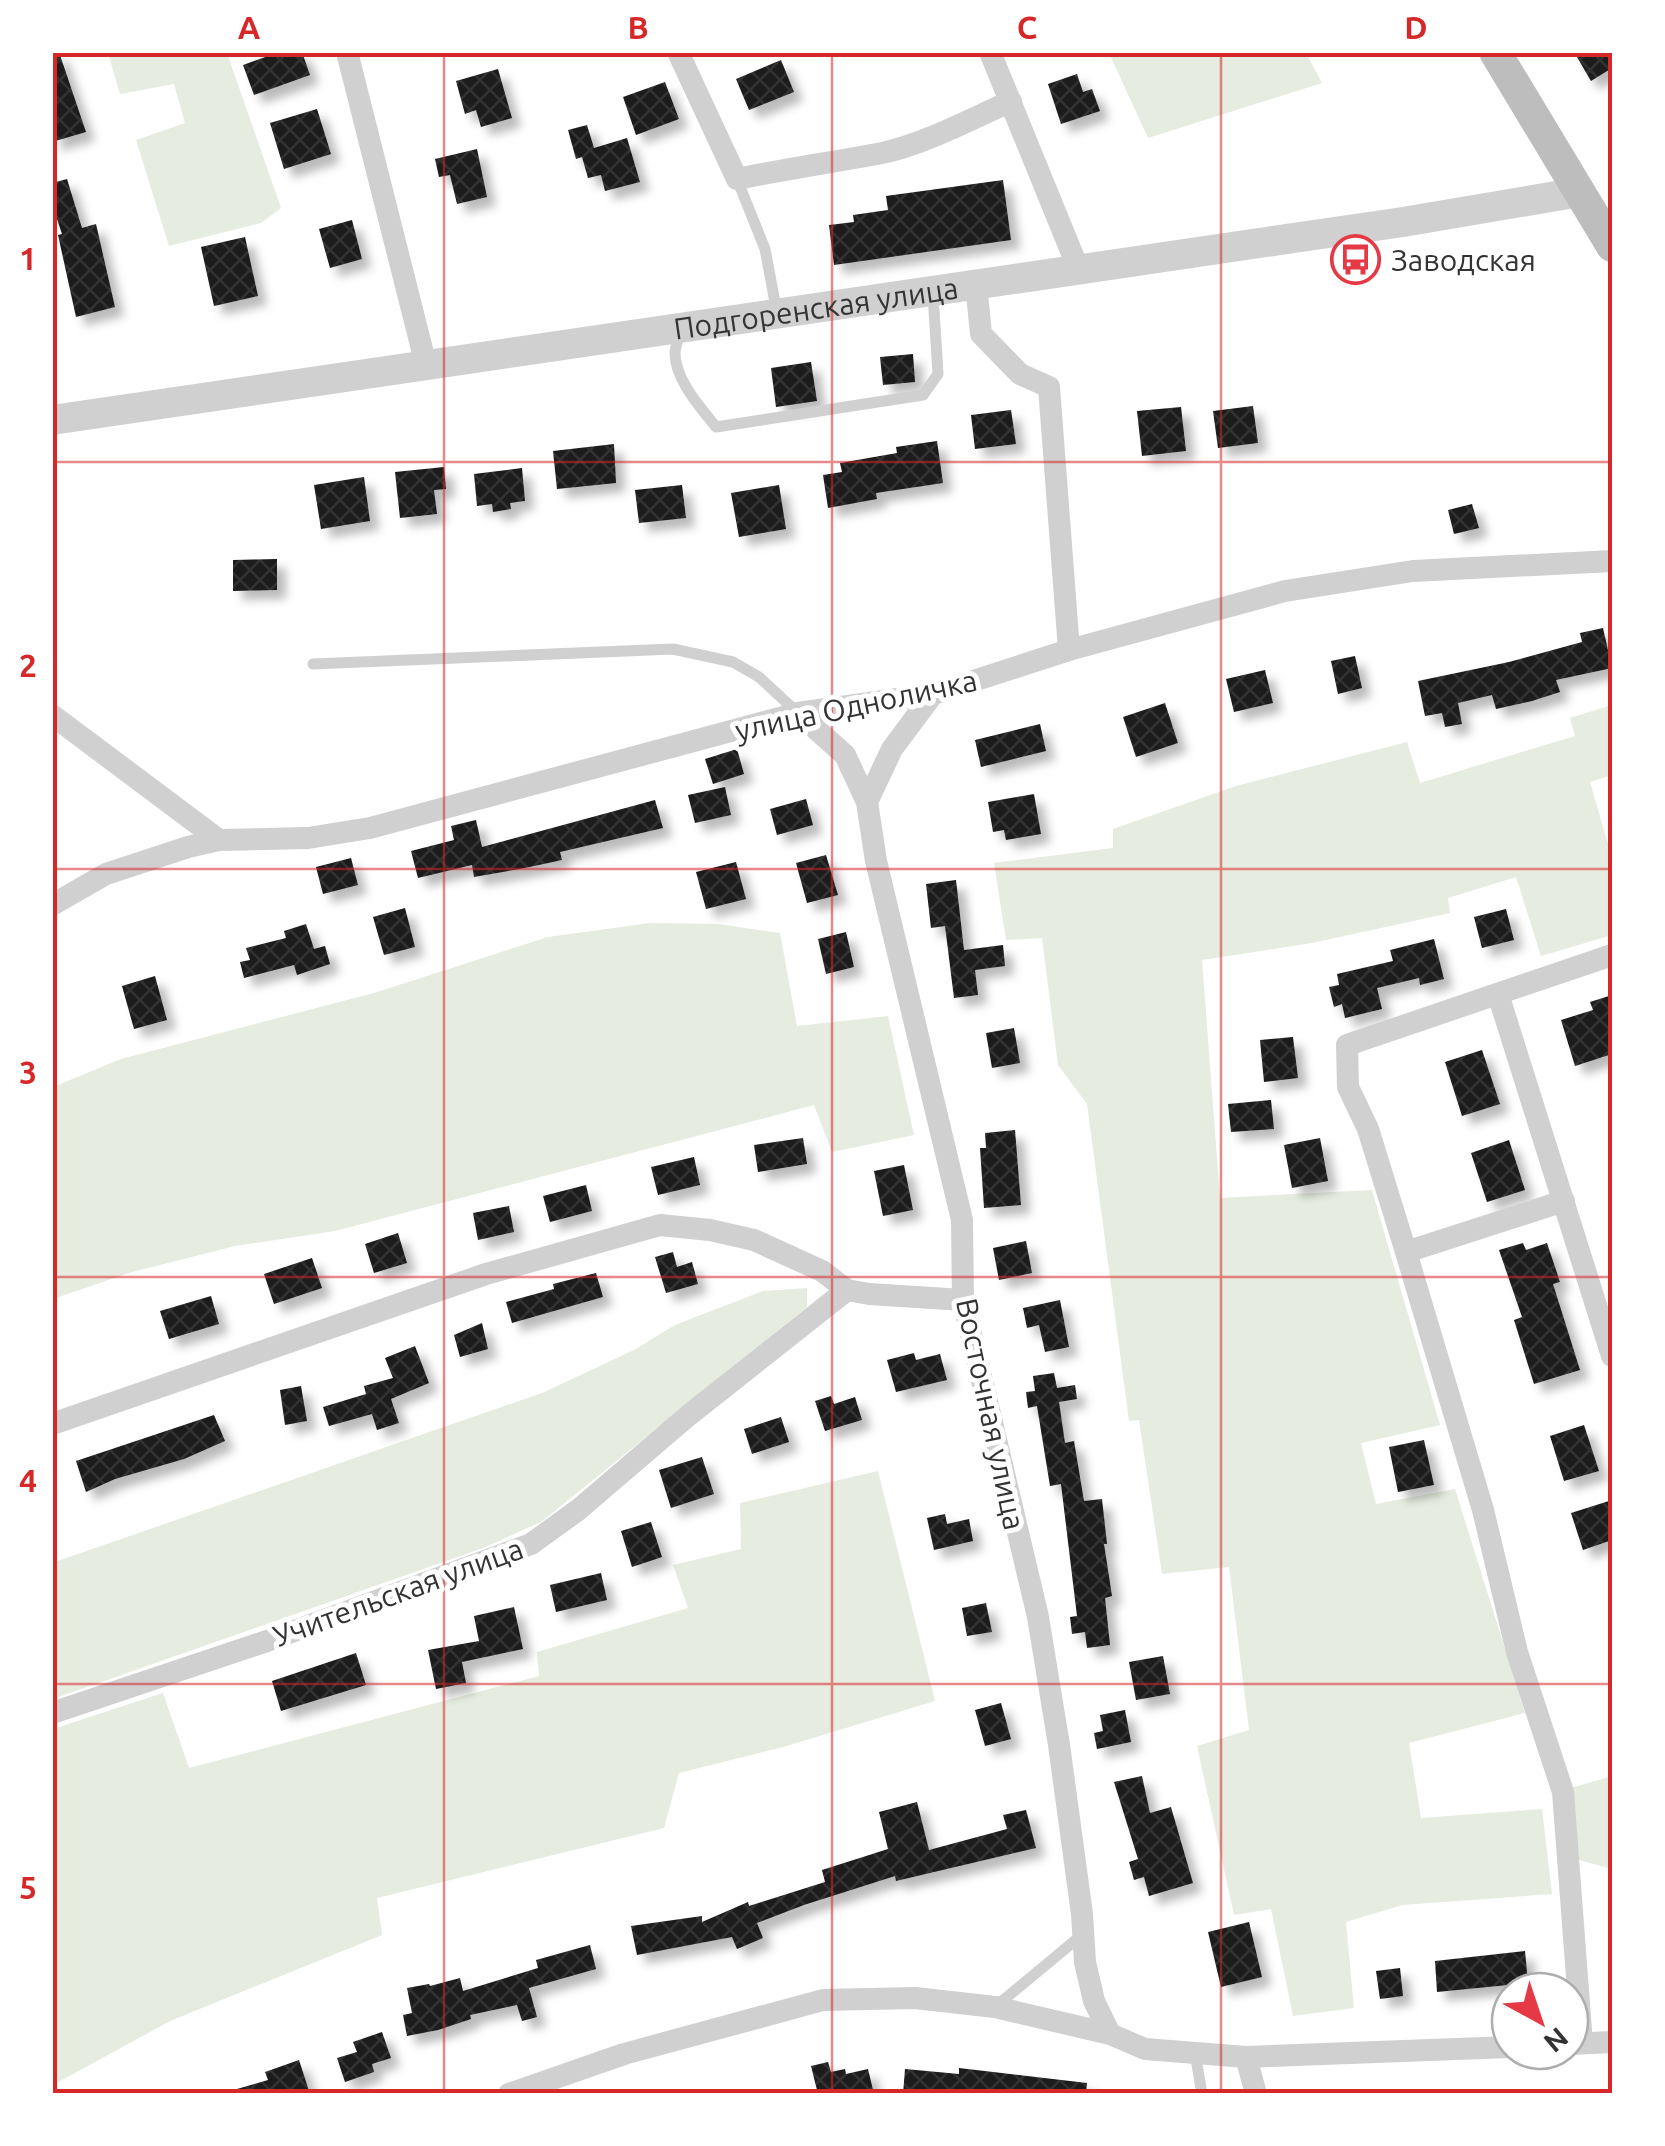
<svg xmlns="http://www.w3.org/2000/svg" width="1665" height="2146" font-family="Ubuntu,sans-serif">
<defs>
<pattern id="building-cross-hatch" width="8" height="8" patternUnits="userSpaceOnUse" patternTransform="scale(2.5)"><rect width="8" height="8" fill="#1a1a1a"/><path d="M0 0l8 8M0 8l8-8" fill="none" stroke="#333"/></pattern>
<filter id="shadow"><feDropShadow dx="9" dy="9" stdDeviation="5" flood-color="#0004"/></filter>
</defs>
<rect width="100%" height="100%" fill="#fff"/>
<path fill="#e6ecdf" d="M108,53H227L281,208L261,223L169,246L136,140L185,123L174,84L120,94Z
M1109,53H1306L1322,83L1148,138Z
M1612,705V775L1590,782L1612,858V935L1541,956L1516,877L1448,898L1450,913L1312,943L1202,960L1220,1198L1372,1190L1440,1425L1361,1443L1376,1504L1455,1489L1525,1713L1409,1743L1421,1818L1542,1809L1552,1894L1402,1905L1346,1922L1354,2008L1293,2016L1271,1909L1234,1915L1197,1746L1249,1730L1229,1567L1162,1574L1139,1420L1129,1421L1087,1104L1058,1065L1042,938L1006,940L994,863L1113,848V829L1236,786L1407,742L1420,783L1575,736L1570,718Z
M650,923L718,924L780,933L797,1026L888,1016L914,1135L832,1152L814,1105L335,1231L235,1246L132,1272L53,1299V1087L121,1059L374,993L548,937Z
M807,1288V1307L541,1522L483,1548L53,1699L52,1563L542,1393L634,1350L675,1325L763,1291Z
M878,1471L935,1701L783,1747L679,1773L664,1828L377,1898L382,1935L170,2021L53,2085V1729L163,1693L189,1768L539,1676L537,1652L688,1608L673,1565L741,1549L740,1503Z
M1612,1776V1869L1579,1860L1571,1788Z"/>
<path fill="url(#building-cross-hatch)" filter="url(#shadow)" d="M52,52H59L86,132L52,142Z
M279,52H302L310,75L254,95L243,65Z
M1574,52H1612V68L1591,81Z
M781,60L794,92L749,110L736,79Z
M498,69L512,118L481,127L476,110L465,114L456,81Z
M1077,74L1083,92L1092,89L1100,111L1061,124L1048,84Z
M665,82L679,119L636,135L623,97Z
M317,109L331,154L284,169L270,123Z
M587,125L594,148L627,138L640,182L605,191L601,175L588,178L582,157L576,159L568,130Z
M477,149L487,197L457,204L450,175L439,177L435,159Z
M67,179L82,228L96,224L115,307L76,317L58,235L62,234L52,204V183Z
M1003,180L1011,240L834,265L829,225L854,222L853,215L888,210L886,196Z
M352,220L362,259L330,268L319,229Z
M245,237L258,296L214,306L201,247Z
M913,354L915,382L883,385L880,357Z
M811,362L817,401L776,407L771,368Z
M1253,406L1258,443L1218,448L1213,411Z
M1181,407L1186,451L1142,456L1137,411Z
M1011,410L1016,444L975,449L971,415Z
M937,441L943,483L876,493L877,499L828,508L823,475L842,472L840,463L897,453L896,447Z
M614,444L616,483L557,489L553,451Z
M444,467L446,489L434,490L437,514L400,518L395,472Z
M522,468L525,501L510,503L511,509L493,512L492,504L477,506L474,474Z
M364,477L370,521L321,529L314,485Z
M682,485L686,518L639,523L635,490Z
M779,485L786,529L739,537L731,493Z
M1472,504L1479,528L1454,534L1448,510Z
M277,559V590L233,591V560Z
M1603,628L1612,668L1556,680L1560,692L1532,701L1496,709L1492,695L1458,703L1462,724L1445,727L1442,713L1425,716L1418,681L1509,662L1582,642L1580,633Z
M1355,656L1362,688L1338,694L1331,661Z
M1265,670L1273,703L1234,712L1226,679Z
M1165,703L1178,743L1136,757L1123,717Z
M1040,724L1046,751L981,767L975,740Z
M737,749L744,774L713,784L705,759Z
M725,787L731,815L695,823L688,795Z
M1034,794L1041,834L1006,840L1004,830L993,832L988,802Z
M806,799L813,825L777,835L770,809Z
M655,800L663,828L560,852L562,860L525,868L474,877L472,865L418,878L411,851L454,840L451,826L476,820L482,847Z
M826,855L838,895L807,903L796,863Z
M351,858L358,885L323,894L316,867Z
M736,862L746,899L706,909L696,872Z
M956,880L964,950L1003,945L1005,966L975,970L978,995L954,998L945,926L931,928L926,884Z
M405,908L415,947L384,955L373,917Z
M1506,909L1514,940L1482,948L1474,917Z
M306,924L314,949L325,946L330,964L297,975L294,965L244,978L240,962L250,960L246,948L286,938L284,931Z
M846,932L854,967L826,974L818,939Z
M1434,939L1444,979L1420,985L1419,978L1377,988L1382,1009L1345,1018L1342,1004L1334,1007L1329,987L1339,985L1337,974L1393,961L1390,950Z
M155,976L167,1020L134,1029L122,986Z
M1612,995V1054L1575,1066L1561,1020L1593,1010L1590,1002Z
M1014,1028L1020,1063L992,1068L986,1033Z
M1293,1037L1298,1078L1264,1082L1260,1040Z
M1482,1050L1500,1104L1462,1116L1445,1062Z
M1271,1100L1274,1129L1231,1132L1228,1104Z
M1015,1130L1021,1205L984,1208L980,1148H986L985,1133Z
M803,1138L807,1164L758,1172L754,1145Z
M1320,1138L1328,1181L1292,1188L1284,1145Z
M1509,1140L1525,1190L1487,1202L1471,1153Z
M694,1157L700,1185L658,1195L651,1167Z
M904,1165L913,1210L883,1216L874,1171Z
M586,1185L592,1211L550,1222L543,1196Z
M509,1206L514,1232L478,1240L473,1213Z
M398,1233L407,1263L374,1273L365,1244Z
M1026,1241L1032,1273L999,1280L993,1248Z
M1523,1243L1526,1250L1547,1243L1560,1282L1553,1284L1580,1370L1534,1384L1514,1320L1522,1317L1499,1250Z
M673,1252L677,1267L692,1262L698,1284L666,1293L655,1257Z
M312,1258L322,1288L274,1304L264,1274Z
M596,1273L603,1297L512,1323L506,1302L554,1289L553,1284Z
M211,1296L219,1324L169,1339L160,1311Z
M1060,1300L1069,1347L1045,1352L1039,1325L1027,1328L1023,1308Z
M482,1323L488,1349L460,1357L454,1335Z
M415,1346L429,1383L391,1399L399,1423L377,1430L372,1414L329,1426L323,1407L366,1394L364,1386L393,1378L385,1358Z
M914,1353L916,1360L940,1354L947,1380L896,1392L887,1360Z
M1054,1373L1057,1388L1075,1385L1077,1399L1059,1402L1065,1443L1074,1441L1084,1501L1102,1499L1107,1544H1104L1112,1596L1105,1598L1110,1645L1087,1648L1085,1632L1072,1634L1070,1617L1077,1616L1061,1484L1050,1486L1037,1406L1028,1408L1026,1392L1035,1391L1033,1376Z
M301,1386L307,1421L285,1425L280,1390Z
M831,1396L834,1404L855,1397L862,1420L825,1431L815,1401Z
M214,1415L225,1441L184,1459L115,1479L86,1492L76,1461Z
M781,1417L789,1442L752,1454L744,1429Z
M1584,1425L1599,1471L1564,1481L1550,1436Z
M1424,1440L1434,1485L1398,1492L1389,1447Z
M702,1457L714,1494L671,1508L659,1470Z
M1612,1500V1540L1583,1550L1571,1513Z
M945,1514L947,1524L969,1519L973,1541L934,1550L927,1518Z
M651,1522L662,1557L632,1567L621,1531Z
M601,1573L607,1600L556,1612L550,1585Z
M986,1603L992,1632L967,1636L962,1608Z
M514,1607L523,1649L462,1662L466,1683L436,1689L428,1650L479,1641L474,1616Z
M356,1653L366,1685L281,1711L272,1681Z
M1163,1656L1170,1694L1136,1700L1129,1662Z
M1001,1703L1011,1739L985,1746L975,1710Z
M1125,1710L1131,1742L1097,1749L1094,1733L1103,1731L1100,1715Z
M1142,1776L1150,1813L1171,1807L1193,1883L1149,1896L1144,1877L1134,1880L1129,1862L1138,1859L1114,1782Z
M917,1802L929,1850L1007,1829L1003,1815L1026,1810L1036,1848L896,1881L895,1876L804,1905L757,1923L763,1938L737,1949L732,1937L637,1955L631,1926L702,1916V1922L748,1902L749,1906L825,1882L822,1870L888,1849L879,1812Z
M1249,1922L1262,1977L1221,1987L1208,1932Z
M590,1945L596,1969L529,1988L537,2017L522,2021L517,2005L470,2015L471,2019L438,2030L407,2036L403,2015L412,2013L407,1988L429,1984L430,1986L460,1978L463,1991L538,1968L536,1960Z
M1525,1951L1528,1983L1437,1992L1435,1961Z
M1400,1968L1403,1996L1380,1999L1376,1971Z
M382,2032L391,2058L372,2064L374,2072L345,2082L337,2058L357,2052L353,2042Z
M299,2060L310,2094H238L237,2089L268,2080L265,2072Z
M828,2062L831,2072L845,2069L846,2074L868,2069L874,2094H818L811,2066Z
M959,2068L1087,2083L1086,2094H903L905,2069L959,2074Z"/>
<g fill="none" stroke-linecap="round" stroke-linejoin="round">
<path stroke="#d0d0d0" stroke-width="11" d="M737,179L765,249L777,313
M682,328C680,335 675,346 675,353C675,380 701,408 716,427L923,395L938,374L933,294
M313,664L673,649L733,662L759,677L798,713
M995,2007L1083,1934
M1195,2053L1202,2094"/>
<path stroke="#d0d0d0" stroke-width="22" d="M347,52L426,365
M678,52L737,179C785,169 834,162 882,153C924,144 972,119 1011,101
M990,52L1078,268
M976,284L981,334L1020,374L1049,387L1069,650
M933,694L892,749L867,802L876,861L962,1220L963,1300L1038,1617L1059,1745L1082,1914L1085,1962L1094,2001L1110,2034
M798,713L845,755L867,802
M52,715L219,840
M52,905L106,874L188,847L219,840L308,838L370,828L798,713L933,694L1069,650L1285,591L1413,571L1612,561
M1498,994L1612,1356
M1564,1201L1406,1252L1483,1510L1517,1652L1563,1792L1582,2043
M1406,1252L1368,1129L1348,1087L1347,1045L1612,955
M52,1424L486,1274L660,1225L710,1230L754,1240L822,1271L847,1290L869,1294L963,1300
M52,1713L267,1641L531,1544L578,1510L689,1415L847,1290
M1571,2044L1612,2042
M1246,2057L1256,2094
M509,2094L624,2054L823,2000L915,1998L995,2007L1110,2034L1145,2049L1246,2057L1510,2047"/>
<path stroke="#d0d0d0" stroke-width="30" id="s1" d="M52,420L1403,222L1580,192"/>
<path stroke="#bdbdbd" stroke-width="32" d="M1495,52L1612,246"/>
</g>
<path fill="none" stroke="#d62828" stroke-width="2.5" stroke-opacity="0.55" d="M444,52V2094M832,52V2094M1221,52V2094M52,462H1612M52,869H1612M52,1277H1612M52,1684H1612"/>
<defs>
<symbol id="bus-ring" viewBox="-11 -11 22 22"><circle r="9.5" fill="#fff" stroke="#e63946" stroke-width="1.5"/><path d="M-5-6H5V4H4V6H2V4H-2V6H-4V4H-5ZM-3.5-4V0h7V-4ZM-3.5 1.2v1.5H-2V1.2ZM2 1.2v1.5H3.5V1.2Z" fill="#e63946"/></symbol>
</defs>
<g fill-rule="evenodd">
<use href="#bus-ring" x="1328" y="232" width="55" height="55"/>
</g>
<g text-anchor="middle" dominant-baseline="central" stroke-width="10" stroke-linejoin="round" paint-order="stroke">
<g font-size="30" fill="#333" stroke="#fff" text-anchor="start">
<text x="1391" y="260">Заводская</text>
</g>
<g font-size="30" fill="#333" stroke="#fff">
<text stroke="none"><textPath href="#s1" startOffset="772">Подгоренская улица</textPath></text>
<text transform="translate(856 705) rotate(-12)">улица Одноличка</text>
<text transform="translate(991 1414) rotate(78)">Восточная улица</text>
<text transform="translate(398 1592) rotate(-20)">Учительская улица</text>
</g>
</g>
<rect width="1665" height="2146" fill="none" stroke="#ffffff" stroke-width="110"/>
<g transform="translate(1540 2021) rotate(140)"><circle r="48" fill="#ffffff" stroke="#adadad" stroke-width="2.5"/>
<path d="M0-8L18 38L0 25L-18 38Z" fill="#e63946"/>
<text y="-15" font-size="28" font-weight="bold" text-anchor="middle" fill="#333333">N</text>
</g>
<rect x="55" y="55" width="1555" height="2036" fill="none" stroke="#d62828" stroke-width="4"/>
<g font-size="32" text-anchor="middle" font-weight="bold" fill="#d62828">
<text x="249" y="39">A</text>
<text x="638" y="39">B</text>
<text x="1027" y="39">C</text>
<text x="1416" y="39">D</text>
<text x="28" y="270">1</text>
<text x="28" y="677">2</text>
<text x="28" y="1084">3</text>
<text x="28" y="1492">4</text>
<text x="28" y="1899">5</text>
</g>
</svg>
